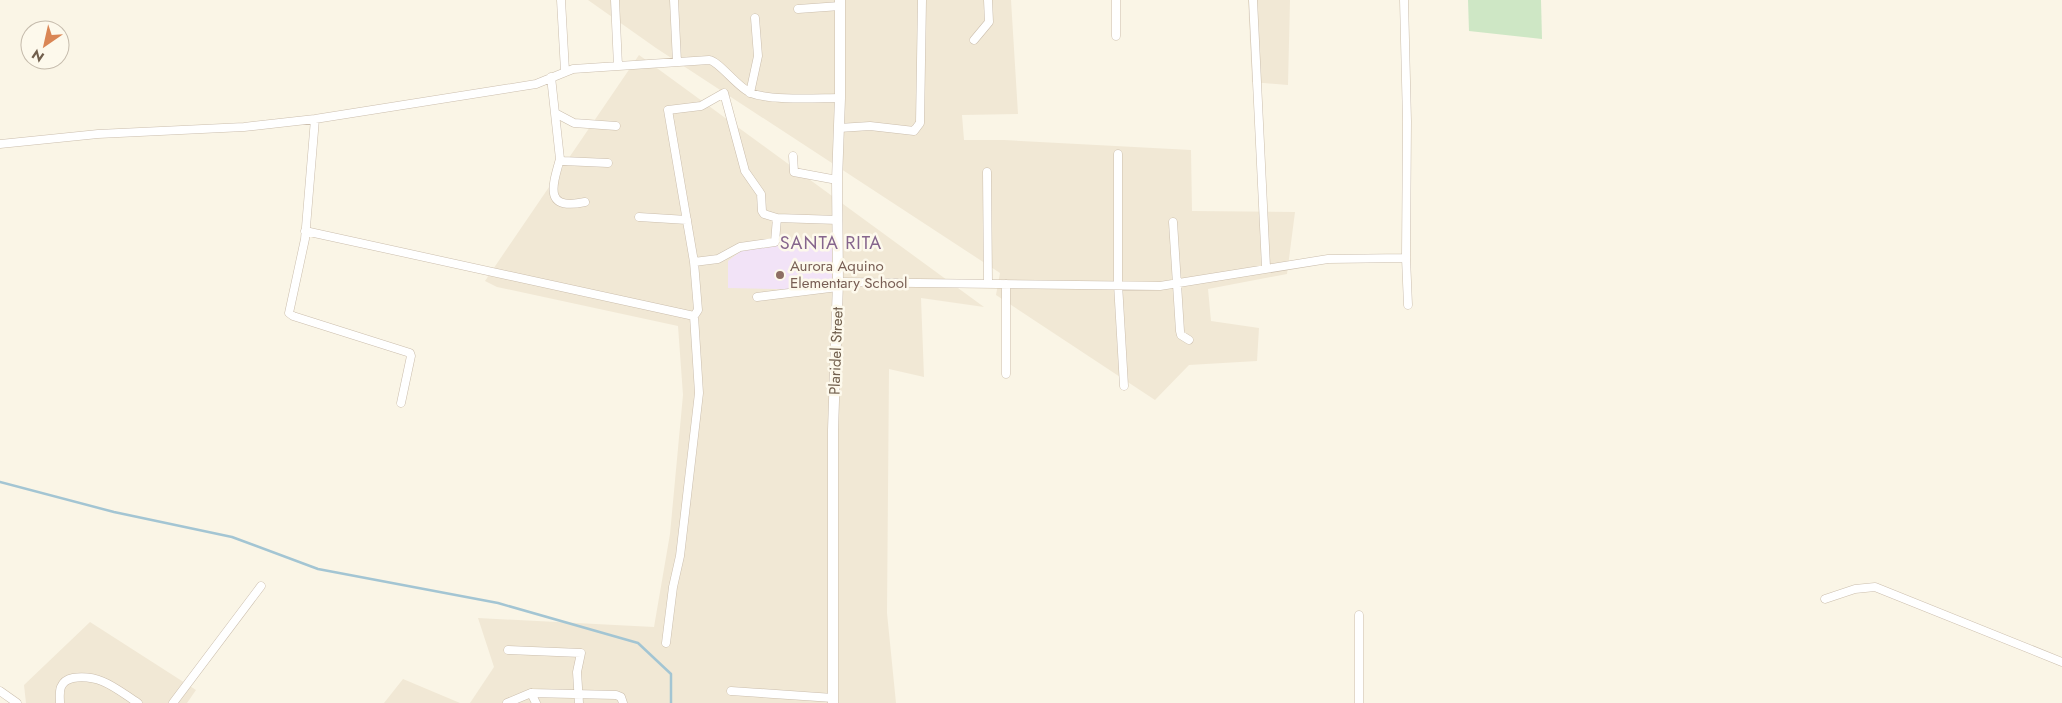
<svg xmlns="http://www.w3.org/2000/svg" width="2062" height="703" font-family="Jost,sans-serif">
<rect width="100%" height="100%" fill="#faf5e6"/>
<path fill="#f1e8d5" d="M588,0H1011L1018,114L962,115L964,140H1004L1191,150L1192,211L1295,212L1287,274L1208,289L1211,321L1259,328L1257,361L1189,365L1155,400L996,295L1000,273L656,48Z
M1248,0H1290L1288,85L1252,82Z
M639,55L984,307L921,298L924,377L889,369L887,613L896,703H470L494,667L478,618L654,627L670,534L683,395L678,326L497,287L485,281Z
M90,622L196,690L187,703H26L24,685Z
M403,679L460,703H384Z"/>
<path fill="#f2e3f7" d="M771,245L832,246V290L728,288V261L741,251Z"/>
<path fill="#cee7c5" d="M1468,0H1541L1542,39L1469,31Z"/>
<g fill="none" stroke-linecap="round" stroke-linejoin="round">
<path stroke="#a3c5d3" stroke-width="2.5" d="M0,482L114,512L232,537L318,569L498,603L638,643L671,674V703"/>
<defs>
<path id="minor" d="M561,0L565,71
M615,0L618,66
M674,0L677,62
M1116,0V36
M1253,0L1266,267
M798,9L840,6
M974,40L989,22L988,0
M551,77L560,159L563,161L608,163
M750,93L758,56L755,18
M557,114L574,123L616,126
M315,119L305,239L289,313L293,316L410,353L411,356L401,403
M839,128L870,126L914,131L920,123L922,0
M0,144L98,134L244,127L315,119L536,84L573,69L709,60C719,61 738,88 751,93C771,101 818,98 840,98
M1118,154V284L1124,386
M793,156L794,172L837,180
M560,159C552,187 544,211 585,202
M987,172L988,283
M639,217L687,220
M1173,222L1180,331L1181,335L1189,340
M305,231L694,316L698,310L694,262L668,110L701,106L724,93L745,171L761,194L762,211L764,214L777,218
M1406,258L1408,305
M694,262L718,259L740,247L775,242L777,218L838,220
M838,282L1160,286L1328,259L1406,258L1407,121L1404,0
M757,297L838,287
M1006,374V284
M1825,599L1855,589L1875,587L2062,662
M666,643L673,587L680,556L699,393L694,316
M508,650L581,653L577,672L579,703
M0,691L17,703
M731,691L833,698
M531,693L616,695L621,697L623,703
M60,703C60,698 59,692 61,687C63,682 68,679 73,678C101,674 116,689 138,703
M173,703L261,586
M507,703L531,693L536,703
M1359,703V615"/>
<path id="tertiary" d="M833,703V430L838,282L837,180L840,98V0"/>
</defs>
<use href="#minor" stroke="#cbbead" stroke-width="9"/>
<use href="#tertiary" stroke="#cbbead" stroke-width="11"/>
<use href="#minor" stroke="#fff" stroke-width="8"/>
<use href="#tertiary" stroke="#fff" stroke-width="10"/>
</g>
<circle fill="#8d6e63" stroke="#fdf9ec" stroke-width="2" cx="780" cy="275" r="5"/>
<g text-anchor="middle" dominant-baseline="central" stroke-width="5" stroke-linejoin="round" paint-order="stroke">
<g font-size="15" fill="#785e54" stroke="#fdf9ec" text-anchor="start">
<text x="790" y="266">Aurora Aquino<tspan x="790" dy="17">Elementary School</tspan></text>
</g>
<g font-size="15" fill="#715f4d" stroke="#fdf9ec">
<text transform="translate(836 351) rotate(-88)">Plaridel Street</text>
</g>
<g font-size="18" letter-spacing="1" fill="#86658d" stroke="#fdf9ec">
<text x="831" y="243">SANTA RITA</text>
</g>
</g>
<g transform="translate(45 45) rotate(214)"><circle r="24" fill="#fdf9ec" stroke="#c5bbac"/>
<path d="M0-4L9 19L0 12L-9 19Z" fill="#da8655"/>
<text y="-8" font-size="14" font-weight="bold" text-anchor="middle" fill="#715f4d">N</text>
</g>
</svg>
